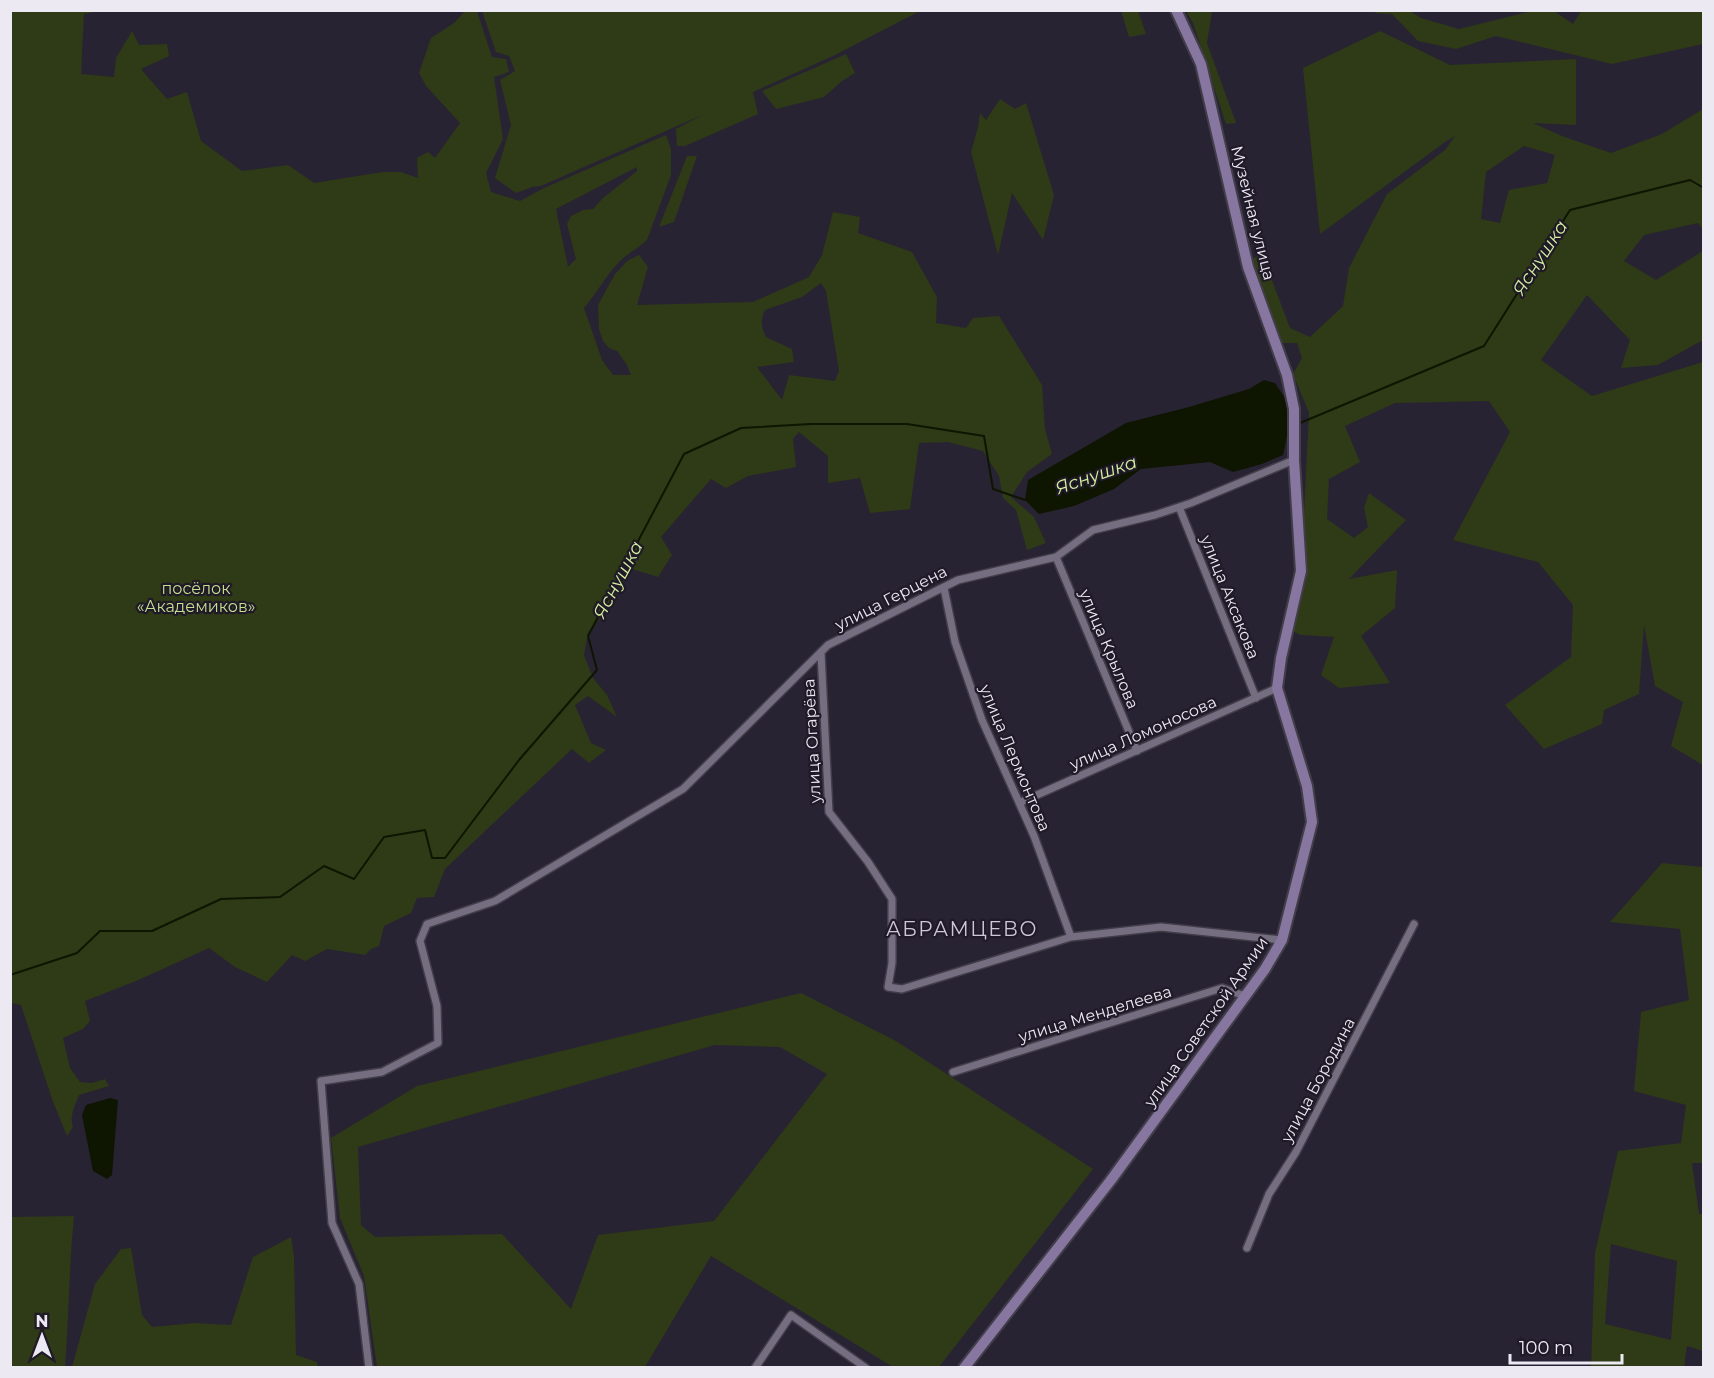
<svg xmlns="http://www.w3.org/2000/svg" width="1714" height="1378" font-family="Montserrat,sans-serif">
<rect width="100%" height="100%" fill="#282332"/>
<path fill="#2f3a17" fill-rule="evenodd" d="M10,11H99L84,14L81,74L114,77L116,58L132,31L139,45L167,44L169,56L141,69L167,99L187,92L201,141L242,171L288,165L314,183L383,172H401L418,178L417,158L428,152L435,158L460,123L426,86L419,73L431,38L454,23L465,11H477L492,57L506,59L509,72L494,77L503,139L486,173L491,192L520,201L544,188L666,135L671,149V175L647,240C639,248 628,253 620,261C606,275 597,293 584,308L602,360L613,375H631L627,365L617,351L609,348L603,341L599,329L598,305L615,274L627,261L639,255L648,267L637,305L753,302L809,277L822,255L833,212L860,217L858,233L912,252L937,297L936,323L966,328L973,318L999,316L1042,385L1045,429L1052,454L1027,472L1011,497L1034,517L1046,543L1027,550L1016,510L1003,498L999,476L983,451L948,442L919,443L910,509L870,513L860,478L828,483V456L799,432L793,439L796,467L748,476L726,488L711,479L661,537L672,555L658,577L632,569L609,607L588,632L584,655L593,678L607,695L617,717L588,696L575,705L591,743L606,750L589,763L572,749L445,869L434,897L417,898L411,913L384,926L379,946L371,949L365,955L327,949L305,961L292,955L267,982L235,967L209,948L136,981L85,1001L90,1021L83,1029L63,1038L70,1068L80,1082L92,1083L105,1079L109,1086L79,1095C75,1105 69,1117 73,1127L67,1136L52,1099L21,1005L11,1003ZM637,167V171L603,198L593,209L583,210L571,216L567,224L576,259L568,267L556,209ZM821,283L826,291L839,371L835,381L789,375L782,400L757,367L794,362L792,349L766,337C761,327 760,321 765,310L802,297Z
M482,11V10L920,11L833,56L753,92L758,114L685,146H677L676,129L702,115L541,186L532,187L516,193L495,178L511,125L500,80L515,71L509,56L496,52Z
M1121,11H1138L1146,34L1129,37Z
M1186,11H1212L1207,43L1236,123L1226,124L1193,23Z
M1376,11H1410L1421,18L1459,29L1532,11H1554L1573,24L1581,11H1703V44L1612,64L1496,36L1456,49L1418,41L1392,14L1375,13Z
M1380,31L1450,65L1576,59V125L1533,123L1562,136L1611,153L1662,134L1703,109V229L1698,223L1644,235L1624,261L1656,280L1703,251V340L1658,365L1621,368L1630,340L1587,295L1541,360L1592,396L1703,362V765L1671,746L1683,702L1655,686L1644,625L1639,694L1604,710L1602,724L1544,749L1505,705L1571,657L1573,605L1538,562L1453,540L1510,432L1489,401L1395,403L1345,426L1360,462L1329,479L1327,519L1354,538L1368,527L1364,508L1369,493L1406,520L1349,579L1397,570L1395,608L1361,636L1390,683L1339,688L1321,675L1334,637L1301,635L1292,631L1306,572L1303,533L1309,413L1293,374L1302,358L1297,343H1279L1252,259L1262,254L1290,328L1310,337L1343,306L1349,268L1387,194L1445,150L1455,136L1445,142L1320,234L1303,68ZM1524,146L1555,155L1547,183L1509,190L1500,223L1481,219L1486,172Z
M846,54L855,73L842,81L824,97L776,109L762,91Z
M1000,99L1015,109L1026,103L1054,195L1043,240L1012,193L998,255L971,152L978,127L980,113L986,120Z
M687,156H697L674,222L659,227Z
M1662,863L1702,867L1703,864L1704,1163H1692L1699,1214H1703V1351L1687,1346L1684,1367H1591L1595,1253L1618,1151L1681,1143L1686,1105L1634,1091L1641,1012L1689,1000L1680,929L1610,922ZM1611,1244L1677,1261L1671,1340L1605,1324Z
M801,993L896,1041L1093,1169L939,1367H893L711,1256L645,1367H377L364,1276L340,1218L331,1138L417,1086ZM715,1045L780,1047L827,1074L714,1221L598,1235L571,1309L502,1234L375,1237L361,1225L358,1147Z
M74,1216C69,1267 69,1317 65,1367H11V1217Z
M291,1237L294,1257L296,1355L317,1362L318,1367H72L95,1284L121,1249L131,1248L142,1315L152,1327L195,1323L231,1325L253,1257Z"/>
<path fill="#0e1500" d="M1264,380L1275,383L1287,401L1288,430L1283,455L1262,464L1233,472L1210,462L1141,469L1114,489L1074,506L1039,514L1025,500L1028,480L1126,423L1189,407L1249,389Z
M110,1098L118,1100L112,1175L107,1179L93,1171L82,1115L86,1105Z"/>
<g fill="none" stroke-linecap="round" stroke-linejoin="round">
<path stroke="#0e1500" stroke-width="2" d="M1300,423L1484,346L1570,210L1690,180L1704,188
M10,975L77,953L100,931H152L221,899L280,897L324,866L354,879L384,837L425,830L432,858H445L519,760L597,670L588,636L684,454L741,428L811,424H907L984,436L993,489L1025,500H1027"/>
<defs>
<path id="street" d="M1179,507L1256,698
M1056,557L1137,751
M944,588L955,642L982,720L1034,836L1071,937
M821,653L829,812L868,862L892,899V963L888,987L902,989L1071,937L1161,927L1282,940
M1019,803L1277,688
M953,1072L1222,988L1245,996
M1247,1248L1269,1194L1296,1152L1414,924
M369,1368L359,1284L332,1223L321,1081L382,1072L438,1043L437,1006L420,941L427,924L495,901L683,789L828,645L958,580L1056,557L1093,530L1155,515L1191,503L1294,460
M755,1368L791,1315L866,1368"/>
<path id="secondary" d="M964,1368L1111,1180L1265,969L1282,940L1312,822L1307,786L1277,688L1281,658L1301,571L1294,460V409L1287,375L1248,267L1201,64L1176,10"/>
</defs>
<use href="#street" stroke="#413d49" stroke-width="10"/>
<use href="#secondary" stroke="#413d49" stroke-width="14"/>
<use href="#street" stroke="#756e80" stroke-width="7"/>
<use href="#secondary" stroke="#8776a0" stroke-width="10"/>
</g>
<g text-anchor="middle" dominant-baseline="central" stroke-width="4.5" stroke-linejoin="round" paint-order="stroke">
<g font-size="16" fill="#ece9f3" stroke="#1f1928">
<text transform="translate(1253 213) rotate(76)">Музейная улица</text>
<text transform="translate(1230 597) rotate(68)">улица Аксакова</text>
<text transform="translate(891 598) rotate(-27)">улица Герцена</text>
<text transform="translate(1109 649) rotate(67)">улица Крылова</text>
<text transform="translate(1143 733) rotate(-24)">улица Ломоносова</text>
<text transform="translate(812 741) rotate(-93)">улица Огарёва</text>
<text transform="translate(1015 758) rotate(67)">улица Лермонтова</text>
<text transform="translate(1095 1014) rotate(-17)">улица Менделеева</text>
<text transform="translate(1206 1022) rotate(-55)">улица Советской Армии</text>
<text transform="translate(1318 1080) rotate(-62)">улица Бородина</text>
</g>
<g font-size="16" fill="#c4df8f" stroke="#1f1928">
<text x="196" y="588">посёлок<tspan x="196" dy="18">«Академиков»</tspan></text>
</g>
<g font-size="18" font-style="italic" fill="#d4f09f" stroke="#1f1928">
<text transform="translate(1540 258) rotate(-57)">Яснушка</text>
<text transform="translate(1096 475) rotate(-19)">Яснушка</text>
<text transform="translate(618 580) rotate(-62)">Яснушка</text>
</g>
<g font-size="20" letter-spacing="1.5" fill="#cdc6da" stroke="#1f1928">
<text x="962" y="929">АБРАМЦЕВО</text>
</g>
</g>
<rect width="1714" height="1378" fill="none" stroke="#ece9f3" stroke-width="24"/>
<g transform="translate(42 1336)" stroke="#1f1928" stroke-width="4.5" paint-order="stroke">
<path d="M0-4.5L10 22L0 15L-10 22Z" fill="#ece9f3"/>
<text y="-9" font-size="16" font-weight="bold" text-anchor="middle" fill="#ece9f3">N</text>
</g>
<path d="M1510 1354v9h112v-9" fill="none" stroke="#ece9f3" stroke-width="3"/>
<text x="1519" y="1354" font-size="18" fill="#ece9f3" stroke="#1f1928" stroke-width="4.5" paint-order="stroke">100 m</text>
</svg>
